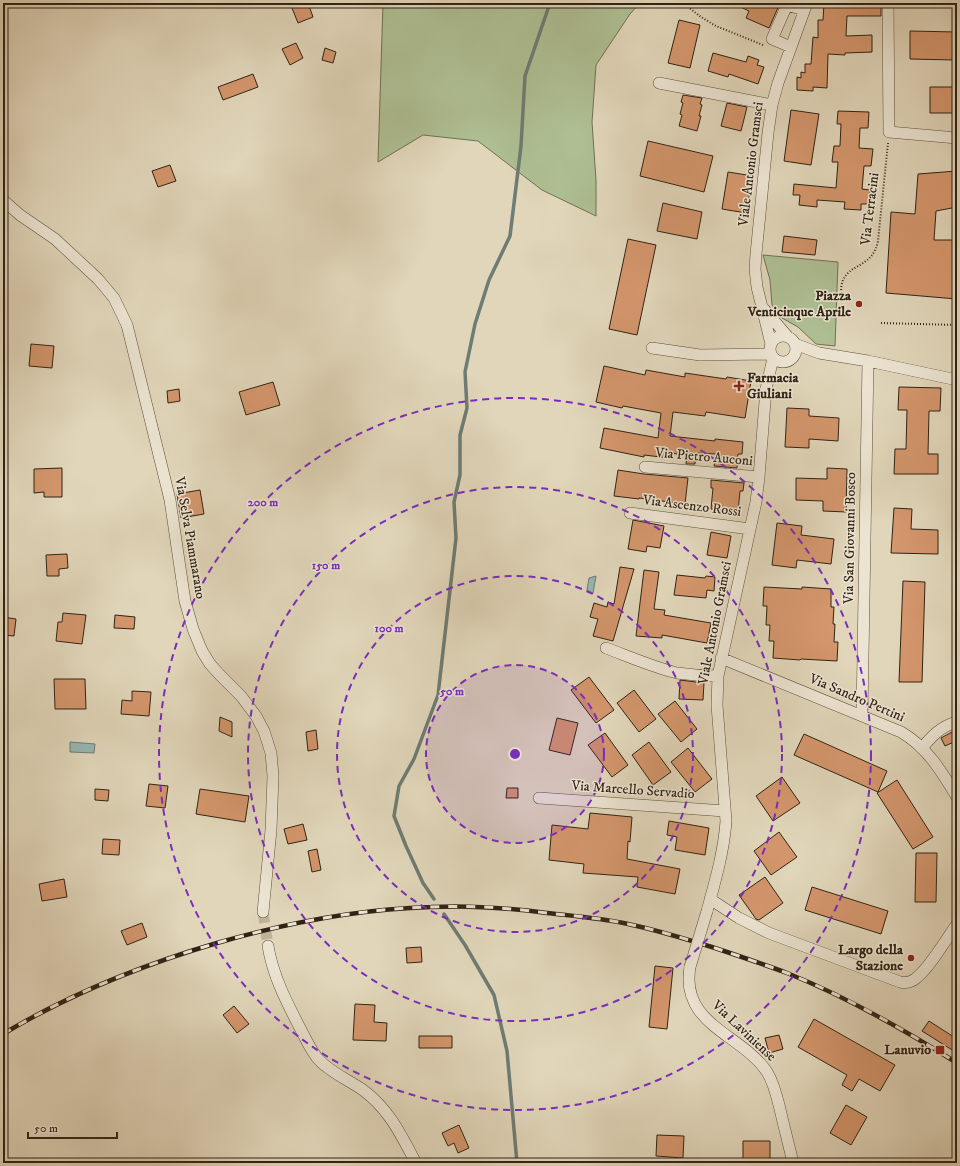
<svg xmlns="http://www.w3.org/2000/svg" width="960" height="1166" font-family="'IM FELL DW Pica',serif">
<rect width="100%" height="100%" fill="#e1d6ba"/>
<filter id="stains"><feTurbulence type="fractalNoise" baseFrequency=".005" numOctaves="4"/><feColorMatrix values="0 0 0 0 .2 0 0 0 0 .09 0 0 0 0 .02 0 0 0 .5 -.17"/></filter>
<radialGradient id="worn" r=".72"><stop offset=".6" stop-color="#630" stop-opacity="0"/><stop offset="1" stop-color="#630" stop-opacity=".3"/></radialGradient>
<path fill="#aebf93" stroke="#6f7154" d="M383,3H640L630,14L596,65L592,122L596,180V216L542,190L478,141L423,135L378,162Z
M763,255L838,262L835,346L816,344L798,327L782,318L772,305L770,280Z"/>
<path fill="#95b8b4" stroke="#6d7c74" d="M596,576L593,593L587,590L589,578Z
M70,742L95,744L94,753L70,752Z"/>
<g fill="none" stroke-linecap="round" stroke-linejoin="round">
<path stroke="#6d7c74" stroke-width="3.5" d="M434,899L423,883L406,846L394,816L399,786L414,759L438,695L456,538L454,502L460,475V435L467,408L465,372L475,324L489,280L510,236L521,146L525,76L550,3
M444,914L465,945L494,995L507,1051L517,1163"/>
</g>
<path fill="#d4966c" stroke="#302315" d="M290,3H308L313,17L298,23Z
M732,3H780L769,28L746,18L749,11Z
M824,3H881V16H847L846,36L872,35V52L845,53V55L828,54L827,88L813,87V91L797,90V77L801,78V72L805,73V64H811L813,37L818,38V20H823Z
M679,20L700,25L690,68L668,63Z
M910,31L956,32L955,60L910,59Z
M296,43L303,58L290,65L282,49Z
M325,48L336,52L333,63L322,60Z
M713,53L746,62L748,56L759,60L757,65L764,67L758,84L729,74L728,77L708,71Z
M253,74L258,87L223,100L218,87Z
M930,87H957V113H930Z
M683,95L702,98L700,104L702,105L699,116H701L697,131L679,126L682,115L680,114L683,103L681,102Z
M727,103L747,107L741,131L721,126Z
M791,110L819,114L811,165L784,161Z
M838,111L869,112L868,128H860L859,148L873,149L871,166H864L862,189L870,190L869,204H861V210L844,209L845,202L817,200V207L799,205L800,195H793L794,184L836,188L838,162H832L834,146H840L841,124H837Z
M648,141L713,156L704,192L640,176Z
M170,165L176,181L158,187L152,171Z
M957,171V207L936,211L934,240H957V299L886,293L891,212L915,214L918,174Z
M728,172L753,176L746,213L722,209Z
M663,203L702,212L697,239L657,231Z
M784,236L817,240L815,255L782,252Z
M628,239L656,245L637,335L609,329Z
M31,344L54,346L52,368L29,366Z
M604,366L645,375L646,370L685,377V373L726,379L727,377L751,381L745,418L706,412L705,416L673,412L670,436L715,441V439L743,442L742,454H738L737,468L714,466L716,454L696,453L695,464H686L687,455L669,453V458L644,455V457L600,448L604,428L658,438L661,413L623,406L622,408L596,402Z
M273,382L280,405L246,415L239,392Z
M899,387L941,388L940,411H929L928,454H938V474H894L895,449H906L907,410H898Z
M179,389L180,401L168,403L167,391Z
M787,408L809,409V416L839,418L838,441L809,439V448L785,447Z
M62,468V497H44V492L34,493V469Z
M827,468L847,469L846,512L823,511V501L796,500V478L827,479Z
M618,470L644,474L688,478L685,504L639,498V499L614,496Z
M711,480L744,483L743,491H740L738,512L711,509L713,488H711Z
M200,490L204,514L181,518L177,494Z
M894,508L912,509L911,529L938,530V554L891,553Z
M633,520L664,526L660,548L647,546L646,552L628,549Z
M777,523L802,526L801,535L834,539L831,564L797,560L796,568L772,565Z
M711,532L731,536L727,558L707,555Z
M67,554L68,568L59,569V576H47L46,555Z
M620,567L634,569L613,641L593,636L598,619L590,617L594,603L607,607L608,602L614,604Z
M644,570L659,572L654,609L665,610L664,615L711,623L707,643L662,635V638L636,636Z
M677,575L705,578L706,576L715,577L714,591L707,590L706,598L674,595Z
M903,581L925,582L922,682H899Z
M764,587L802,589V587L831,589V607H834L833,624H835L834,642H838L837,661L801,659L800,660L773,658L774,641H769L770,625H766L767,606H763Z
M63,613L86,615L82,644L56,641L58,622H62Z
M115,615L135,617L134,629L114,628Z
M3,617L16,619L14,636L3,635Z
M589,677L614,710L596,723L571,690Z
M54,679H85L86,709H55Z
M680,680L704,683L703,700L679,699Z
M634,690L656,719L639,732L617,703Z
M132,691L151,692L149,716L121,714L122,700L132,701Z
M675,701L697,729L681,742L658,714Z
M220,717L232,722V737L219,731Z
M557,718L578,723L570,755L549,750Z
M316,730L318,749L308,751L306,732Z
M952,732L956,741L945,746L941,738Z
M605,733L628,765L612,777L588,745Z
M804,734L887,771L878,792L794,755Z
M649,742L671,772L653,785L632,755Z
M688,748L712,779L695,792L671,762Z
M782,777L800,803L773,821L756,796Z
M897,780L933,837L913,849L877,793Z
M149,784L168,786L165,808L146,806Z
M507,788H518V798H506Z
M95,789L109,790L108,801L95,800Z
M200,789L249,796L245,822L196,814Z
M590,813L632,817L630,842L628,841L627,859L680,869L675,894L637,887L638,877L583,873L584,864L549,860L552,825L588,829Z
M669,821L709,828L705,855L675,850L677,837L667,835Z
M303,824L307,840L288,844L284,829Z
M779,832L797,857L771,875L754,851Z
M103,839L120,840L119,855L102,854Z
M317,849L321,870L312,872L308,851Z
M916,853H937L936,902H915Z
M765,877L783,903L759,920L756,919L739,895Z
M64,879L67,897L42,901L39,884Z
M812,887L888,911L881,934L805,910Z
M142,923L147,937L127,945L121,931Z
M421,947L422,962L407,963L406,948Z
M655,966L673,968L667,1029L649,1027Z
M355,1004L375,1005L374,1022L387,1023L386,1041L353,1040Z
M234,1006L249,1024L237,1033L223,1015Z
M814,1019L895,1065L880,1091L859,1079L852,1091L842,1085L847,1075L798,1047Z
M929,1021L957,1039V1053L922,1031Z
M779,1035L783,1049L769,1053L765,1038Z
M419,1036H452V1048H419Z
M846,1105L867,1117L851,1145L830,1133Z
M459,1125L469,1148L458,1153L454,1143L448,1146L442,1133Z
M657,1135L684,1136L683,1158L656,1156Z
M743,1141H770V1163H743Z"/>
<g fill="none" stroke-linecap="round" stroke-linejoin="round">
<path stroke="#beb299" stroke-width="11" stroke-dasharray="11 5.5" stroke-linecap="butt" d="M263,912L268,946"/>
<defs>
<path id="minor" d="M888,3L889,132L957,138
M791,47L772,39L787,5L804,10
M659,83L772,105
M3,200L20,215L55,239L98,279L114,298L127,325L170,500L185,601L193,629L202,651L210,664L220,675L241,696L256,716L264,731L271,753L273,776L271,830L263,912
M764,309L788,337
M770 349a13 13 0 1 1 26 0a13 13 0 1 1-26 0Z
M771,344L757,287L755,269L756,254L768,133L772,105L778,83L807,3
M795,344L819,353L868,361L957,380
M652,348L700,355L771,354
M645,467L759,477
M630,513L750,529
M606,648C630,657 653,667 677,673C691,675 704,676 718,676
M721,658L901,732C927,747 942,772 957,797
M862,715L868,361
M922,748C932,736 941,726 957,722
M539,798L725,811
M710,899L739,918L769,933L900,982C905,983 910,983 915,979C929,969 947,938 957,924
M707,911C715,882 724,851 726,821L717,705L718,676L756,502L759,477L766,389L773,358
M268,946C273,976 286,1001 300,1028C306,1039 311,1052 320,1061C333,1074 349,1080 363,1090C389,1109 401,1135 416,1163
M690,967C680,1025 742,1034 767,1072C774,1083 777,1097 780,1109C784,1127 789,1145 793,1163"/>
</defs>
<use href="#minor" stroke="#5c503e" stroke-width="12"/>
<path stroke="#302315" stroke-width="2" stroke-dasharray="1 2" stroke-linecap="butt" d="M683,3L701,17L716,26L763,45
M841,296C841,291 841,285 843,280C851,263 873,267 878,241L888,143
M881,323L957,325"/>
<use href="#minor" stroke="#ece4d2" stroke-width="11"/>
<defs>
<path id="rail" d="M3,1034C70,994 142,965 217,943C286,923 358,909 431,907C470,905 509,908 547,913C574,916 601,918 628,924C657,930 686,939 715,948C739,956 763,964 787,973C847,997 903,1029 957,1063"/>
</defs>
<use href="#rail" stroke="#302315" stroke-width="4.5"/>
<use href="#rail" stroke="#ece4d2" stroke-width="3" stroke-dasharray="9" stroke-linecap="butt"/>
<defs>
<path id="minor-bridge" d="M690,967L707,911"/>
</defs>
<use href="#minor-bridge" stroke="#5c503e" stroke-width="12" stroke-linecap="butt"/>
<use href="#minor-bridge" stroke="#ece4d2" stroke-width="11"/>
</g>
<circle cx="515" cy="754" r="89" fill="#7b2cbf" fill-opacity=".12"/>
<g fill="none" stroke="#7b2cbf" stroke-width="2" stroke-dasharray="7 5">
<circle cx="515" cy="754" r="89"/>
<circle cx="515" cy="754" r="178"/>
<circle cx="515" cy="754" r="267"/>
<circle cx="515" cy="754" r="356"/>
</g>
<g fill="#8f2418" stroke="#ece4d2" stroke-width="1.5">
<circle cx="859" cy="304" r="4"/>
<path d="M737 380h4v4h4v4h-4v4h-4v-4h-4v-4h4z"/>
<circle cx="911" cy="958" r="4"/>
<rect x="935" y="1045" width="10" height="10" rx="2"/>
</g>
<g text-anchor="middle" dominant-baseline="central" stroke-width="3" stroke-linejoin="round" paint-order="stroke">
<g font-size="14" fill="#302315" stroke="#ece4d2">
<text transform="translate(751 164) rotate(-83)">Viale Antonio Gramsci</text>
<text transform="translate(870 209) rotate(-83)">Via Terracini</text>
<text transform="translate(704 457) rotate(5)">Via Pietro Auconi</text>
<text transform="translate(692 506) rotate(7)">Via Ascenzo Rossi</text>
<text transform="translate(190 538) rotate(80)">Via Selva Piammarano</text>
<text transform="translate(850 538) rotate(-89)">Via San Giovanni Bosco</text>
<text transform="translate(715 623) rotate(-79)">Viale Antonio Gramsci</text>
<text transform="translate(857 698) rotate(23)">Via Sandro Pertini</text>
<text transform="translate(633 790) rotate(4)">Via Marcello Servadio</text>
<text transform="translate(744 1031) rotate(43)">Via Laviniense</text>
</g>
<g font-size="14" font-weight="bold" fill="#302315" stroke="#ece4d2" text-anchor="end">
<text x="851" y="296">Piazza<tspan x="851" dy="16">Venticinque Aprile</tspan></text>
<text x="747" y="378" text-anchor="start">Farmacia<tspan x="747" dy="16">Giuliani</tspan></text>
<text x="903" y="950">Largo della<tspan x="903" dy="16">Stazione</tspan></text>
<text x="931" y="1050">Lanuvio</text>
</g>
</g>
<circle cx="515" cy="754" r="6" fill="#7b2cbf" stroke="#ece4d2" stroke-width="2"/>
<g font-size="12" text-anchor="middle" font-weight="bold" fill="#7b2cbf" stroke="#ece4d2" stroke-width="3" stroke-linejoin="round" paint-order="stroke">
<text x="263" y="506">200 m</text>
<text x="326" y="569">150 m</text>
<text x="389" y="632">100 m</text>
<text x="452" y="695">50 m</text>
</g>
<rect width="960" height="1166" fill="none" stroke="#e1d6ba" stroke-width="16"/>
<rect x="4" y="4" width="952" height="1158" fill="none" stroke="#302315" stroke-width="2"/>
<rect x="8" y="8" width="944" height="1150" fill="none" stroke="#302315"/>
<path d="M28 1132v6h89v-6" fill="none" stroke="#302315" stroke-width="2"/>
<text x="34" y="1132" font-size="12" fill="#302315" stroke="#ece4d2" stroke-width="3" paint-order="stroke">50 m</text>
<rect width="100%" height="100%" filter="url(#stains)"/>
<rect width="100%" height="100%" fill="url(#worn)"/>
</svg>
